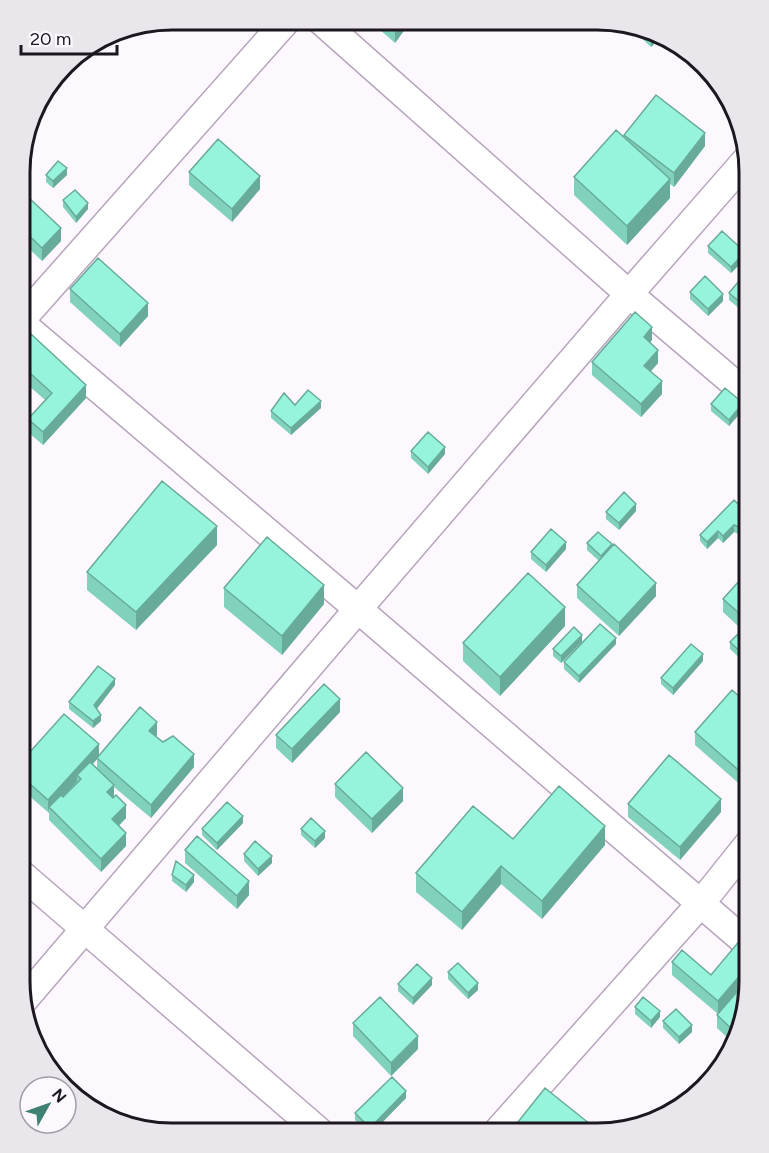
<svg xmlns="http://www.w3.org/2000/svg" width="769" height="1153" font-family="Figtree,sans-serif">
<rect width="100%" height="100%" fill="#fcf8fd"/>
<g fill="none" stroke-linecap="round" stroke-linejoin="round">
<defs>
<path id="street" d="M320,20L629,294L749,396
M21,320L287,20
M21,323L358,609L749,945
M20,873L321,1133
M23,1001L358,609L629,294L747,159
M496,1133L701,903L749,843"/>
</defs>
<use href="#street" stroke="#b6a5bd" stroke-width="30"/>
<use href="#street" stroke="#fff" stroke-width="27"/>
</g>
<path fill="#81d2bd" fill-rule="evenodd" d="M370,21H411L395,43Z
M638,28L660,38L651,47L638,35Z
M624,135L705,146L674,187L670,184V198L627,245L574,195V177L624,138Z
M189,172L260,189L232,222L189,185Z
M46,175H67L53,188L46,182Z
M21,183L29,196L28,197L61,241L42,261L21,241Z
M63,200L88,209L76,223L63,207Z
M708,246L745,259L731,273L708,253Z
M749,269V299L741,310L729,300V293Z
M70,289L148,316L120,347L70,302Z
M690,292L723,301L708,316L690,299Z
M652,340L650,342L658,363L651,371L662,394L641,417L592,375V362Z
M21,346L86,398L43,445L28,432V419L45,400L20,378Z
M711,404L743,410L729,426L711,411Z
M295,405L321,408L291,435L271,418V411Z
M411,451L445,454L428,474L411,458Z
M636,511L619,530L606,519V512Z
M749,515L741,535L734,532L723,543L718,538L707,549L700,541V535Z
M587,543L612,547L656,596L619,636L577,598V585L599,561L587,550Z
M217,545L136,630L87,590V572Z
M566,549L546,572L531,559V552Z
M749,570L740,628L723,612V599Z
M224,588L324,604L282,655L224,607Z
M565,626L500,696L463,661V643Z
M749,629V659L745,663L730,649V642Z
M582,642L561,663L553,656V649Z
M616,644L579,683L564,669V662Z
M703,661L673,695L661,684V678Z
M115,685L97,709L101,721L93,728L69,709V702Z
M749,705V782L744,788L695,745V732Z
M340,712L292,763L276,748V735Z
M157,735L156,737L194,767L151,818L114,787V797L126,818L119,826L126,846L101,872L49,820V813L20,788V763L99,756ZM97,759V768L93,764Z
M335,784L403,801L372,833L335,797Z
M628,804L721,812L680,860L628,817Z
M243,823L217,850L202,835V829Z
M301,829L325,838L315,848L301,835Z
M513,839L605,845L542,919L501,884L462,930L416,892V873Z
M185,850L249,895L237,909L185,863Z
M244,854L272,863L258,876L244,861Z
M172,875L194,882L186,892L172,881Z
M672,962L726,1005L749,992L731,1041L717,1028V1015L718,1014L672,975Z
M448,972L478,990L468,999L448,979Z
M398,984L432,985L413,1005L398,991Z
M635,1007L660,1017L651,1028L635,1014Z
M663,1021L692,1032L679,1044L663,1028Z
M353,1023L418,1049L391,1076L353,1036Z
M406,1098L372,1133H368L355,1120V1113Z"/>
<path fill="#69ab9a" d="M398,21H411L395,43V25Z
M656,36L660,38L651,47V40Z
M705,133V146L674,187V173Z
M26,164V171L21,175V169Z
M67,168V175L53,188V181Z
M260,176V189L232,222V209Z
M670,179V198L627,245V226Z
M29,190V196L21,207V200Z
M88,203V209L76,223V217Z
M61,228V241L42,261V248Z
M745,252V259L731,273V267Z
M749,292V299L741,310V303Z
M723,294V301L708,316V309Z
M148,303V316L120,347V334Z
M652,327V340L644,350V337Z
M658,350V363L644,379V366Z
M662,381V394L641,417V404Z
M86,385V398L43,445V432Z
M321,401V408L291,435V428Z
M743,403V410L729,426V420Z
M445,447V454L428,474V467Z
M636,504V511L619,530V523Z
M749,520V527L741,535V528Z
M734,525V532L723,543V536Z
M217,526V545L136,630V612Z
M718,531V538L707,549V542Z
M566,542V549L546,572V565Z
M612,544V551L601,563V556Z
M656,583V596L619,636V623Z
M324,585V604L282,655V636Z
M749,604V617L740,628V614Z
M565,607V626L500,696V677Z
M582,635V642L561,663V656Z
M616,638V644L579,683V676Z
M749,652V659L745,663V656Z
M703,654V661L673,695V688Z
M115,679V685L94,712V705Z
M340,699V712L292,763V749Z
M101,715V721L93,728V721Z
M157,722V735L149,744V731Z
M99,744V757L80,778L77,775V781L51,810L49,807L48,813V800Z
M194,754V767L151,818V805Z
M749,769V782L744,788V775Z
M114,785V798L107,792Z
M403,788V801L372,833V819Z
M721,799V812L680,860V847Z
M126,805V818L112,832V819Z
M243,816V823L217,850V843Z
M605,826V845L542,919V901Z
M325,831V838L315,848V841Z
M126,833V846L101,872V859Z
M272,856V863L258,876V869Z
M501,866V884L462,930V912Z
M194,875V882L186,892V885Z
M249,881V895L237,909V896Z
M749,965V978L718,1014V1001Z
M432,978V985L413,1005V998Z
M478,983V990L468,999V993Z
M660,1011V1017L651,1028V1021Z
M692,1025V1032L679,1044V1037Z
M418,1036V1049L391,1076V1063Z
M406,1091V1098L372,1133H370V1128Z"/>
<path fill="#96f4dc" stroke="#69ab9a" stroke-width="1.5" d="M391,21H398L395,25Z
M638,28L656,36L651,40Z
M656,95L705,133L674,173L624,135Z
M616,130L670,179L627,226L574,177Z
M218,139L260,176L232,209L189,172Z
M21,151L26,164L21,169Z
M58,161L67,168L53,181L46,175Z
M21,183L29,190L21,200Z
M75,190L88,203L76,217L63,200Z
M28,197L61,228L42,248L21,228V205Z
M722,231L745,252L731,267L708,246Z
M98,258L148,303L120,334L70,289Z
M749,269V292L741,303L729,293Z
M705,276L723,294L708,309L690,292Z
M635,312L652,327L644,337L658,350L644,366L662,381L641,404L592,362Z
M31,334L86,385L43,432L28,419L52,393L21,365V346Z
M725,388L743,403L729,420L711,404Z
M308,390L321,401L291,428L271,411L284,393L295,405Z
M428,432L445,447L428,467L411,451Z
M162,481L217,526L136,612L87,572Z
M624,492L636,504L619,523L606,512Z
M734,500L749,515V520L741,528L734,525L723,536L718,531L707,542L700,535Z
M551,529L566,542L546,565L531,552Z
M598,532L612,544L601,556L587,543Z
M267,537L324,585L282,636L224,588Z
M614,544L656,583L619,623L577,585Z
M749,570V604L740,614L723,599Z
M528,573L565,607L500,677L463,643Z
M600,624L616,638L579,676L564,662Z
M746,626L749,629V652L745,656L730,642Z
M574,627L582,635L561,656L553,649Z
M691,644L703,654L673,688L661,678Z
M98,666L115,679L94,705L101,715L93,721L69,702Z
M324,684L340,699L292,749L276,735Z
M732,690L749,705V769L744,775L695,732Z
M140,707L157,722L149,731L163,742L173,736L194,754L151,805L97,758Z
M64,714L99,744L48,800L20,775V763Z
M366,752L403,788L372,819L335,784Z
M669,755L721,799L680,847L628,804Z
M90,762L114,785L107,792L113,798L116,795L126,805L112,819L126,833L101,859L49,807L61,795L63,797L81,779L77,775Z
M559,786L605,826L542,901L501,866L462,912L416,873L473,806L513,839Z
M227,802L243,816L217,843L202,829Z
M311,818L325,831L315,841L301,829Z
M197,836L249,881L237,896L185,850Z
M255,841L272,856L258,869L244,854Z
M176,861L194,875L186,885L172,875Z
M746,933L749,936V965L718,1001L672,962L682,950L711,975Z
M458,963L478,983L468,993L448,972Z
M417,964L432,978L413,998L398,984Z
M749,978V992L734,1031L717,1015Z
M380,997L418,1036L391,1063L353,1023Z
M643,997L660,1011L651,1021L635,1007Z
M676,1009L692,1025L679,1037L663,1021Z
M392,1077L406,1091L370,1128L355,1113Z
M545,1088L600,1132V1133H512L510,1132Z"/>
<path d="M0 0H769V1153H0ZM172 30H597A142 142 0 0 1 739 172V981A142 142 0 0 1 597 1123H172A142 142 0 0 1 30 981V172A142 142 0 0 1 172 30Z" fill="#eae6eb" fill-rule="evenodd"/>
<path fill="none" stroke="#1d1720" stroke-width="3" d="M172 30H597A142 142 0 0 1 739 172V981A142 142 0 0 1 597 1123H172A142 142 0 0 1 30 981V172A142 142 0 0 1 172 30Z"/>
<g transform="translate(48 1105) rotate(50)"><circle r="28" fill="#fcf8fd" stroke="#a39ea5" stroke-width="1.5"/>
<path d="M0-4.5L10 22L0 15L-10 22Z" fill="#3e8071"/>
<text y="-9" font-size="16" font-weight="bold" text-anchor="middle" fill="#1d1720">N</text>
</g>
<path d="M21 45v9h96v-9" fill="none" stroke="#1d1720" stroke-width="3"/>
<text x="30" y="45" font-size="18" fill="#1d1720" stroke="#fcf8fd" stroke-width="4.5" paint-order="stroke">20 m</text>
</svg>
